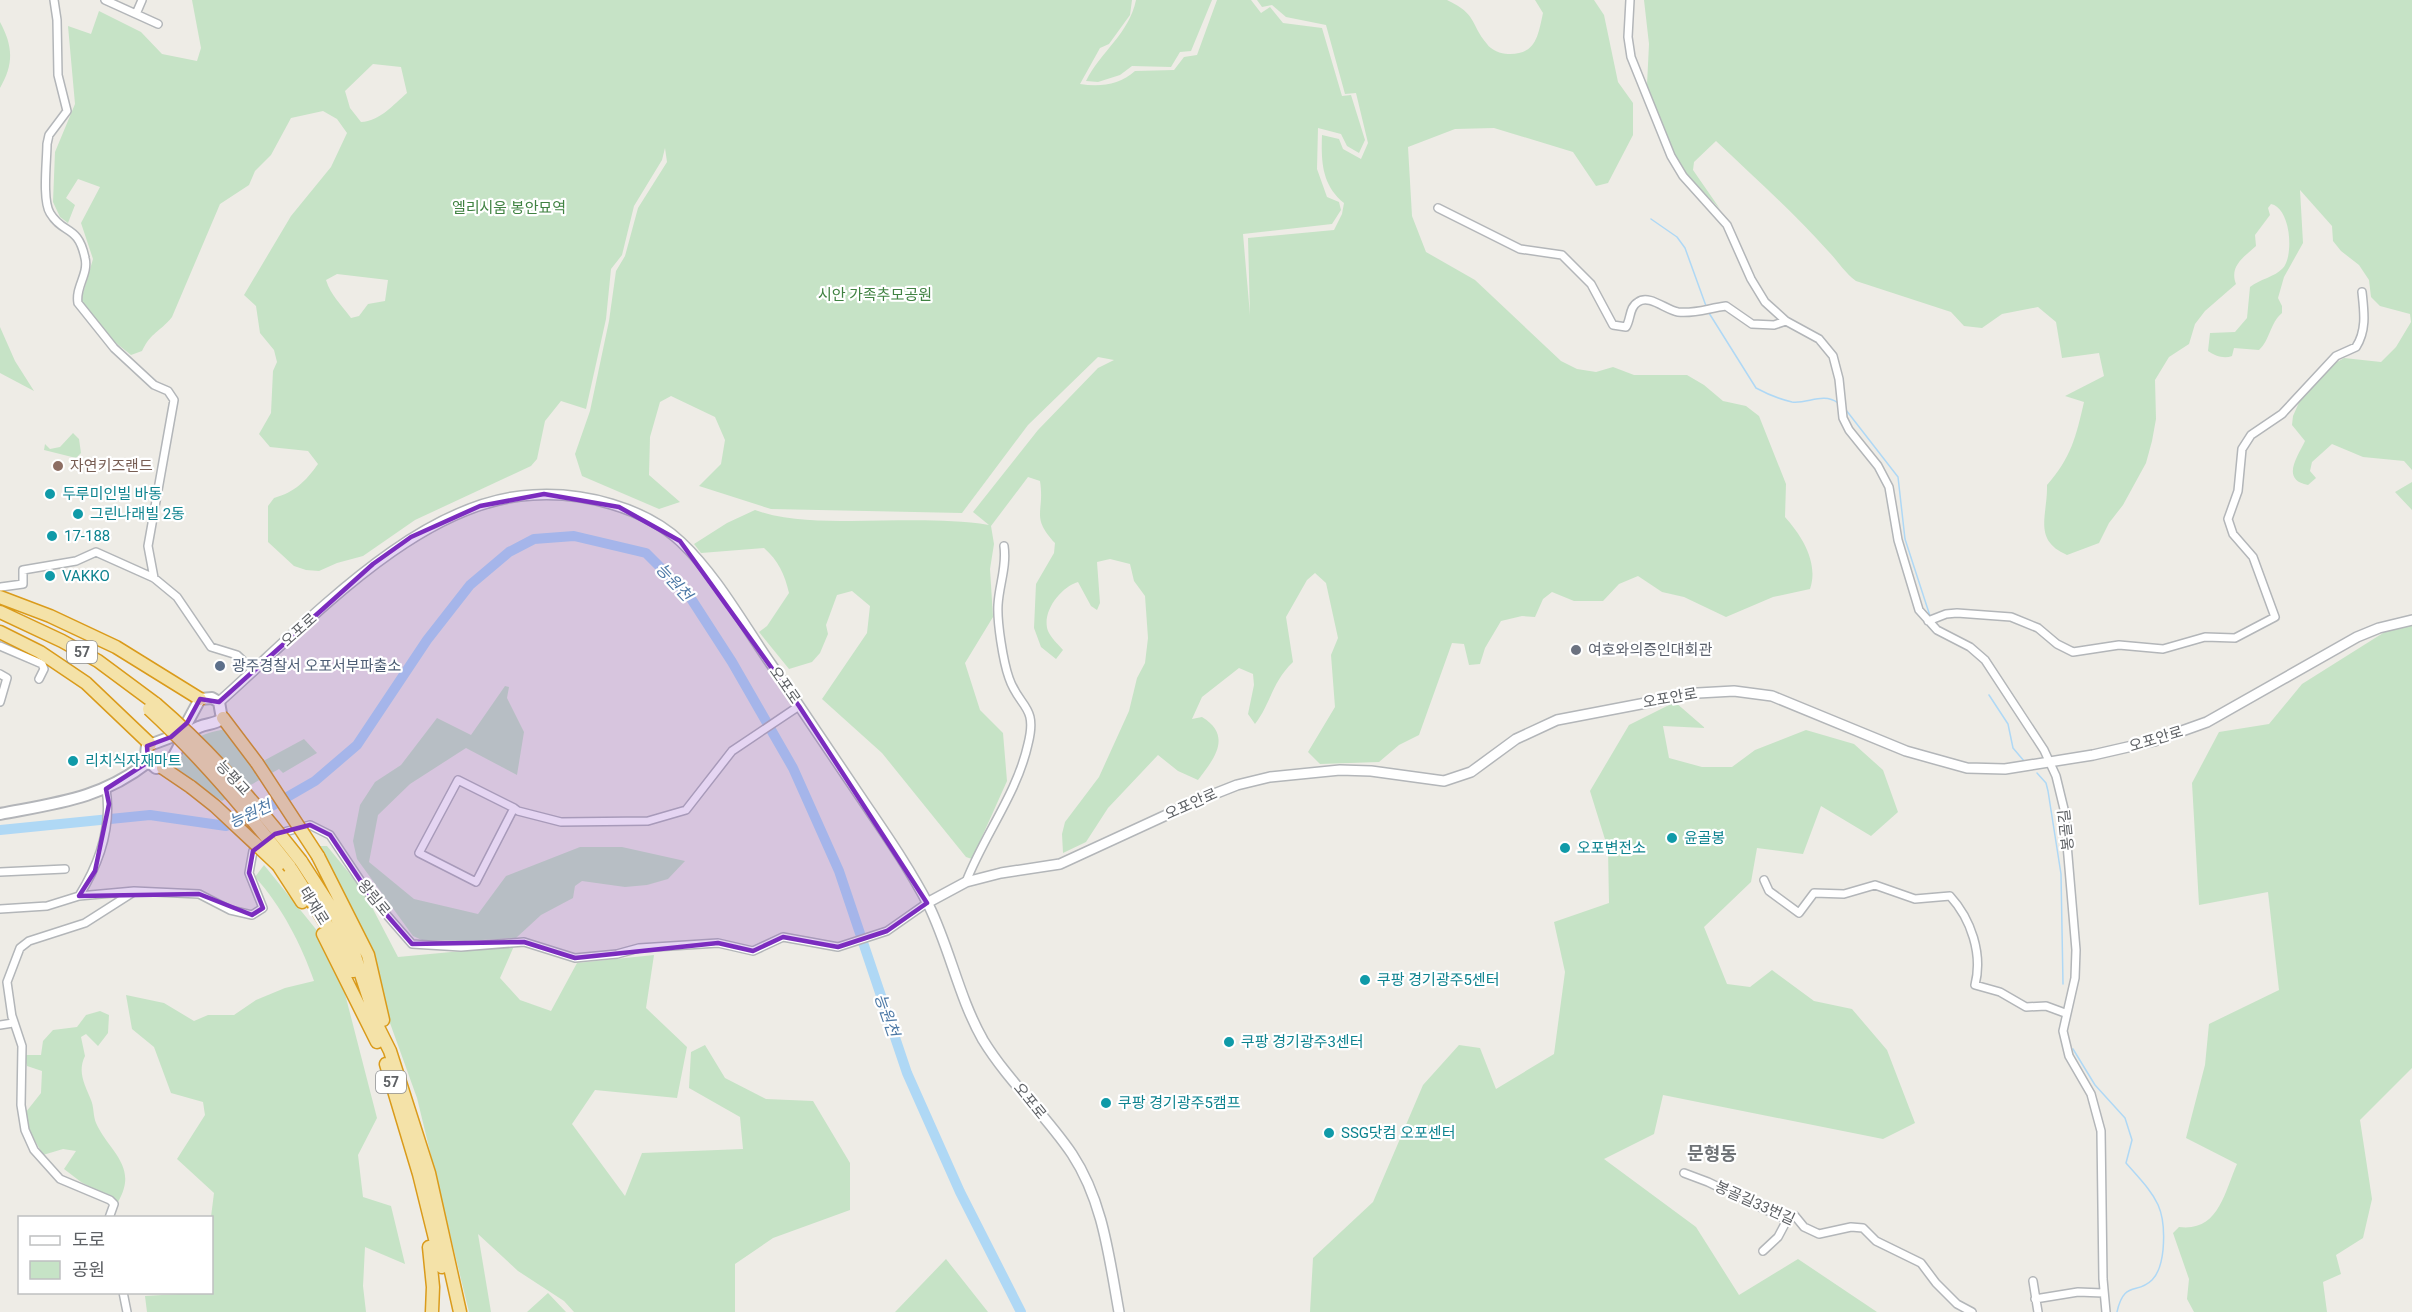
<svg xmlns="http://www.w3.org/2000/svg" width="2412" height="1312" font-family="Roboto,'Noto Sans KR',sans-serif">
<rect width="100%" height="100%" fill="#eeece6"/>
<path fill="#c6e3c6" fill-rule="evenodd" d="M192,0H1132L1130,15L1109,44L1100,48L1080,84C1100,87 1120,85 1135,71L1174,70L1184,57L1197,55L1217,0H1251L1261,13L1270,7L1283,23L1322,28L1342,96L1351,95L1365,140L1359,153L1347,146L1341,134L1318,128L1317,169L1327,197L1339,202L1341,210L1332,224L1243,234L1250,315L1248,238L1334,230L1342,214L1344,203C1322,185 1321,162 1322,135L1339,139L1343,149L1361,159L1368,143L1356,93L1345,94L1326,25L1286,17L1272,5L1262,7L1257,0H1447C1478,15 1469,22 1487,44C1491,50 1501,54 1508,54C1536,55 1538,36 1543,13L1535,0H1594L1604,15L1618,82L1633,103V135L1608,183L1596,186L1573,152L1494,128L1455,129L1408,147L1412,216L1426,252L1475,280L1561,361L1577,369L1596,372L1613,367L1634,375H1687L1704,385L1723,401L1746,406L1759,416L1786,484L1785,517C1802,536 1819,563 1810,589L1773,597L1726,617L1684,597L1662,592L1638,576L1619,584L1603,601H1574L1552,592L1543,599L1535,617L1522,616L1501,621L1485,648L1480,664L1469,665L1464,644L1452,643L1419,735L1399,745L1379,762L1320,764L1308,752L1335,707L1331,655L1338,638L1326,583L1315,573L1307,580L1286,617L1293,662C1272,682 1271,703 1255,724L1248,714L1254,685L1253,674L1239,668L1202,697L1192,719L1202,717C1233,736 1214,759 1198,780L1178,771L1158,755L1108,808L1086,842L1063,853L1062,834L1065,822L1099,777L1129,711L1137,678L1145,663L1148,638L1145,596L1134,581L1130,564L1110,559L1097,562L1100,603L1097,610L1091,606L1078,582C1061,587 1041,612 1048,631C1051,638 1058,644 1063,650L1056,659L1041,647L1034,628L1036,584L1054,553L1055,543C1030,516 1045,513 1040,481L1028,477L991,526L994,544L990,569L993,617L965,663L980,710L1003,733L1007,781L972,859L966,857L882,753L822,699L867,633L870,606L852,591L837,595L826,625L828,634L820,653L812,662L789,669L759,632L767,626L789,593C785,575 778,560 764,548L701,553L694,544L727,523L755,510C786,521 819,521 851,521C897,521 944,518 989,525L973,512L1038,430L1098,368L1114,360L1098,357L1028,425L962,513L771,509L699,486L721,464L725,440L715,417L671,396L660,402L650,437L649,475L680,502L659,509L582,476L575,454L590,411L609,321L616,271L625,256L638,208L667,162L665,148L662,160L634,206L622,255L611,269L606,319L586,409L561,401L545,421L537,459L531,466L415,520L363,556L337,563L319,571L306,570L294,566L268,542V506L274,498C295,492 305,482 318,464L308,451L270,447L259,434L271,413L273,371L277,362L274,350L260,333L256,306L244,295L291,216L331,167L347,133L337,119L323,111L291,118L271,155L255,171L249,185L220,204L172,317C160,332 151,332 142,351L131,355L106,335L81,300L93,259L81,223L100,187L78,179L66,198L75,205L68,223L60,217L53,202L55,152L75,104L68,26L91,34L99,11L141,32L162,54L197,61L201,48ZM373,64L401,67L407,93C393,105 380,121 361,122L350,108L345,91ZM337,274L388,280L385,301L368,304L359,316L351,318C341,304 331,296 326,280Z
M1136,0H1212L1191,51L1180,52L1171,67L1132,66L1120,75L1098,82L1086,81C1101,51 1129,34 1136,0Z
M1644,0H2412V470L2404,461L2363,457L2332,444L2312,462L2310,471L2316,478L2308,485C2280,480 2298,456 2305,441L2292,425L2293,416L2301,398L2332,365L2344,358L2381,362L2396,347L2411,322L2410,314L2380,306L2371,297L2369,280L2359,265L2341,251L2333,241L2332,226L2300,190L2303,243L2284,277L2278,298L2282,306V313C2270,323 2270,340 2259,350L2234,348L2232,356C2224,359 2215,356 2208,351L2210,333L2235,332L2247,318L2250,287C2260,279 2275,277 2283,268C2294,256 2291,208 2271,204L2268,208L2270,215L2255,235L2256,246C2244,257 2229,266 2236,284L2205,311L2195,324L2189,344L2169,357L2155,380L2156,419L2152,441L2146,463L2123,505L2109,523L2099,543L2067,555C2032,540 2048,515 2047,485C2071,458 2076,437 2084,402L2065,396L2104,376L2099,353L2062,358L2056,322L2038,307L2002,314L1982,328L1964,326L1951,312L1856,281C1844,272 1838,261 1828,251C1793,212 1754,177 1716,141L1694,162L1693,170L1720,209L1682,170L1667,144L1647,85L1649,44Z
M0,22C13,46 14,64 0,88Z
M0,327L15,361L34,391L0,373Z
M73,433L79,439L81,453L76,458L44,450L45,444L50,449L60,447Z
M2412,482V510L2395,492Z
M2412,625V1068L2360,1120L2372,1199L2363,1238L2336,1255L2341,1274L2323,1282L2327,1312H2194L2187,1299L2189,1279L2173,1233L2179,1227C2218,1232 2224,1194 2237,1164L2186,1138L2205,1065L2209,1024L2279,990L2268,892L2199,905L2192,783L2219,732L2269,724L2302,684L2391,628Z
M505,686L509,687L507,698L524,732L517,775L466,748L410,784L378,815L369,862L414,899L478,914L506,876L580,847H622L685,861L668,879L647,885L625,887L582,881L575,886L573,898L541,915L516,938L465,941L422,940L413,936L357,859L353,841L360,805L375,782L401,765L437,718L471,735Z
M1675,702L1705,728L1663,726L1669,758L1702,767H1732L1755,750L1806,730L1854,744L1883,770L1898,812L1871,836L1821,806L1803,854L1757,848L1751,882L1704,927L1727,984L1750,987L1772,970L1814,1001L1852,1009L1887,1050L1915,1123L1883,1139L1663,1095L1654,1134L1604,1159L1696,1227L1739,1295L1798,1259L1877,1312H1310L1313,1258L1373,1202L1423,1085L1459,1045L1480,1048L1496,1089L1554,1054L1565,972L1554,922L1609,903L1608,849L1590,791L1629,725Z
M226,729L254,766L304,739L317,753L283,773L279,769L222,801L174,770C186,742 196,734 226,729Z
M317,846H327L363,890L398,957L514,946L500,978L520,1000L551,1011L577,963L654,955L646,1008L687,1047L677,1098L595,1090L572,1124L625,1196L642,1153L743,1149L740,1117L689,1088L691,1052L705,1045L725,1078L766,1099L813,1101L850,1163V1210L773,1238L735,1264V1312H574L564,1301L518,1271L478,1234L491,1312H469L417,1098L377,987Z
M264,865L323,938L344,990L377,1118L358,1155L363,1197L391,1206L405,1264L365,1247L363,1286L366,1312H147L145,1296L212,1292L211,1217L214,1193L177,1159L205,1115L203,1102L171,1093L154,1047L132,1029L126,995L164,1003L194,1021L208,1015H234L256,1000L285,988L314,981C302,946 281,905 255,877Z
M100,1011L109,1015L108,1033L98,1046L86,1034L81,1037L85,1056C77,1072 85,1085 91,1100C94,1107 93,1116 96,1123C109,1152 139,1166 118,1202L81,1182L64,1169L76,1151L63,1149L43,1155L29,1130L26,1112L41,1093L42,1071L27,1066L24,1055H41L43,1041L53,1030L77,1027L86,1015Z
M946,1259L988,1312H895L896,1311Z
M548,1293L566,1312H527Z"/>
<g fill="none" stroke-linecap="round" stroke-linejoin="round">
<path stroke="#afd8f5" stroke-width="1.5" d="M1651,219L1677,237L1685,248L1706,306
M1709,313L1756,388C1767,394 1779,399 1792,402C1808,404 1823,392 1838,403
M1846,410L1898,477L1905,539L1930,616
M1989,695L2008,724L2013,748L2024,761
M2037,773L2046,783L2048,791L2061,874L2063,984
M2073,1049L2095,1085L2125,1118L2132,1140L2126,1163C2154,1195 2167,1205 2163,1250C2162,1260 2160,1272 2152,1280C2137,1295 2124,1280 2117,1312"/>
<path stroke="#afd8f5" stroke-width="10" d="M0,830L150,815L226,826L249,819L315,781L357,745L427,640L470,585L509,552L534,539L574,536L646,553L690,597L732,662L793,768L839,871L907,1073L960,1192L1021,1312"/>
<defs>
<path id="minor" d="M54,0L57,20L58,75L67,111L49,135L47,144C47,160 42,200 50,213C63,235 78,224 85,258C89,274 75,287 78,303L114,348L154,385L168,391L174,400L148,546L154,578
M105,0L158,24
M1630,0L1628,37L1631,57L1671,156L1683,176L1727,225L1751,279L1765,302L1786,321L1819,339L1833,356L1839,379L1843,418L1849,430L1878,466L1889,487L1898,540L1919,610L1937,630L1970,647L1985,660L2044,750L2056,776L2064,809L2076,950L2075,978L2063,1031L2069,1056L2091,1094L2101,1131L2103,1279L2106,1312
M136,14L142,0
M1438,208L1520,249L1562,255L1591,284L1613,325L1626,327C1631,319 1629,307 1638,302C1649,294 1666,310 1678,312C1695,314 1709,308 1726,306L1752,324L1774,325L1786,321
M1,587L23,584V570L76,561L96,552L154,578L177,597L211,647L237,655L254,671
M1928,621L1946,614L1957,613L2011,617L2038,628L2057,644L2073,652L2119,645L2163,649L2205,637L2235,638L2275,617L2253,557L2233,534L2228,519L2238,491L2242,449L2251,435L2282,414L2336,356L2356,347C2367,330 2364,311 2362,292
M0,646L42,664L44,669L39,679
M0,674L7,678L0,702
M514,808L476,882L419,853L458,780L514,808L518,811L561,822L648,821L686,810L732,751L799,706
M277,834L310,825L330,835L372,898L412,944L461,947L524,942L575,958L617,954L639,948L718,943L753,951L783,937L838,947L887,931L927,903
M0,872L65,869
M1764,880L1769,891L1799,913L1814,893L1844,894L1875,885L1915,899L1950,896C1971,919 1983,954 1975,985L2000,992L2026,1007L2046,1006L2065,1013
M966,882C984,835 1017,794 1028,744C1038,705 1019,708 1009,678C1003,661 997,622 998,605C999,585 1007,567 1004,546
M79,896C99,864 112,826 106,789
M0,909L47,906L79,896L134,891L199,894L230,910L252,915L263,908L249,873L253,851L261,845
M12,1016L22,1046L21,1105L25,1130L34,1150L60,1179L110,1200L114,1204L109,1218
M12,1017L7,982L20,948L29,941L85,923L132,893
M0,1025L13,1023
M1684,1173L1708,1182L1787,1220L1795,1216L1804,1227L1819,1234L1851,1227L1863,1228L1876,1241L1921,1263L1936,1283L1957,1304L1972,1312
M1763,1251L1778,1237L1787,1220
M2033,1281L2038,1312
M123,1292L127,1312
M2035,1299L2078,1292L2103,1293"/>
<path id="tertiary" d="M219,702C303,628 416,500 533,495C583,492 644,507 681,542C717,576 743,624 771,664C802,710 833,756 864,802C887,836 910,869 929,906C950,949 959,998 983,1040C1008,1081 1045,1114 1072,1154C1103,1201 1109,1257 1119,1312
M927,903L966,882L1001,873L1060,864L1199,800L1237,785L1270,777L1340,770L1371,771L1444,781L1471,772L1516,739L1557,720L1698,693L1734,691L1772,696L1906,751L1967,768L2005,769L2093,755L2154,741L2207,722L2357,637L2379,628L2412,620"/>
<path id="secondary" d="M212,698L219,702L222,719C213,725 207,723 199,727C181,734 178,752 168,766L156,768C147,761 145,758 147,746L171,737L187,723L200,699Z
M0,814C57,803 101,799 148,762"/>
<path id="trunk" d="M0,597L50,616L116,647L200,699
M0,612L62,641L98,661L156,704
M0,632L40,652L86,683L150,744
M223,718L257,763
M163,768L191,787
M318,856L368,955L383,1020
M301,861L334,912L354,953L379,1029L390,1051L429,1173L460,1312
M278,865L302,902
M290,867L349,960L353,971
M323,934L377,1042
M386,1064L419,1174L442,1267
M429,1247L433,1287L432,1312"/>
</defs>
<use href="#minor" stroke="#b3b6b9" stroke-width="10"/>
<use href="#tertiary" stroke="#b3b6b9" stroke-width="12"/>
<use href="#secondary" stroke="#b3b5b9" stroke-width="14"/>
<use href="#trunk" stroke="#da9b1b" stroke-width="15"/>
<use href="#minor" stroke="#fff" stroke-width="7"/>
<use href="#tertiary" stroke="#fff" stroke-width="9"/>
<use href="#secondary" stroke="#fff" stroke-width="10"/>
<use href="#trunk" stroke="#f4e2a8" stroke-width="12"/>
<defs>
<path id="trunk-bridge" d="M156,704C211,751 256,804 301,861
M149,709C202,758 246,811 290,867
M257,763L318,856
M191,787L215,806L278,865"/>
</defs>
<use href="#trunk-bridge" stroke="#da9b1b" stroke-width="15" stroke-linecap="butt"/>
<use href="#trunk-bridge" stroke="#f4e2a8" stroke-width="12"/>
</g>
<path fill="#7b2cbf" fill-opacity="0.2" stroke="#7b2cbf" stroke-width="4.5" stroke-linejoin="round" d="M544,494L619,507L680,541L799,706L927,903L887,931L838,947L783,937L753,951L718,943L575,958L524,942L412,944L372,898L330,835L310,825L275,834L253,851L249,873L263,908L252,915L199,894L79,896L95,871L109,804L106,789L148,762L147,746L171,737L187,723L200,699L219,702L373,564L411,537L480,506Z"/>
<circle fill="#8d6e63" stroke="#fff" stroke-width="2" cx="58" cy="466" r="6"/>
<g fill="#0f9aa8" stroke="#fff" stroke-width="2">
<circle cx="50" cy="494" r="6"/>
<circle cx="78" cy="514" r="6"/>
<circle cx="52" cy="536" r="6"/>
<circle cx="50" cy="576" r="6"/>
<circle cx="73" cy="761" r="6"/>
<circle cx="1672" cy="838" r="6"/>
<circle cx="1565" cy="848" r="6"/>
<circle cx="1365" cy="980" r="6"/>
<circle cx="1229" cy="1042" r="6"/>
<circle cx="1106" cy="1103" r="6"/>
<circle cx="1329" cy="1133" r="6"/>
</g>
<circle fill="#6b7280" stroke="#fff" stroke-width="2" cx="1576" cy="650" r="6"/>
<circle fill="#5c6f8a" stroke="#fff" stroke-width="2" cx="220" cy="666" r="6"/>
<g text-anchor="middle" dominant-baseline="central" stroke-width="4.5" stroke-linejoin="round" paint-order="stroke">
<g fill="#fff" stroke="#8e9093" stroke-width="1.5">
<rect x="67" y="641" width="30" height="22" rx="4.5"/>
<rect x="376" y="1071" width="30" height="22" rx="4.5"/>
</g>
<g font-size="14" font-weight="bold" fill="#5e6165">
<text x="82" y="652">57</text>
<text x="391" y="1082">57</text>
</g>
<g font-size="15" fill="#408242" stroke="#fff">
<text x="509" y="208">엘리시움 봉안묘역</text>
<text x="875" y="295">시안 가족추모공원</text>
</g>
<g font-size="15" fill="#785e54" stroke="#fff" text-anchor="start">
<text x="70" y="466">자연키즈랜드</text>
</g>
<g font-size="15" fill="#0d838f" stroke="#fff" text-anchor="start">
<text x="62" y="494">두루미인빌 바동</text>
<text x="90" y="514">그린나래빌 2동</text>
<text x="64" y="536">17-188</text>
<text x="62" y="576">VAKKO</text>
<text x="85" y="761">리치식자재마트</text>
<text x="1684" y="838">윤골봉</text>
<text x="1577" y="848">오포변전소</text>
<text x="1377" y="980">쿠팡 경기광주5센터</text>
<text x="1241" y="1042">쿠팡 경기광주3센터</text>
<text x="1118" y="1103">쿠팡 경기광주5캠프</text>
<text x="1341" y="1133">SSG닷컴 오포센터</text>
</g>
<g font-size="15" fill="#5e6165" stroke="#fff">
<text transform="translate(299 630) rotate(-42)">오포로</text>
<text transform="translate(785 685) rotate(55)">오포로</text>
<text transform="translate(1670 698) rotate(-10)">오포안로</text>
<text transform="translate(2156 739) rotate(-17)">오포안로</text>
<text transform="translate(233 778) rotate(47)">능평교</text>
<text transform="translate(1191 804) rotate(-24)">오포안로</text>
<text transform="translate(2066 830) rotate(-96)">봉골길</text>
<text transform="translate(374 898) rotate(51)">왕림로</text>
<text transform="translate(314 906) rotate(58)">태재로</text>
<text transform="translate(1030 1101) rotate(51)">오포로</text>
<text transform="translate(1755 1203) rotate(24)">봉골길33번길</text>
</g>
<g font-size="15" fill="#5b616d" stroke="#fff" text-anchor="start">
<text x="1588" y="650">여호와의증인대회관</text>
</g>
<g font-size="15" fill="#4e5e75" stroke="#fff" text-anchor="start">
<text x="232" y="666">광주경찰서 오포서부파출소</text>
</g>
<g font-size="16" font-style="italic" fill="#4d79a6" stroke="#fff">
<text transform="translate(674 582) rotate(47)">능원천</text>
<text transform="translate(250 814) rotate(-24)">능원천</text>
<text transform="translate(887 1015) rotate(71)">능원천</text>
</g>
<g font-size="18" font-weight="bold" fill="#6f7377" stroke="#fff">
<text x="1712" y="1153">문형동</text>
</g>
</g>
<rect x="18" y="1216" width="195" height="78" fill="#ffffff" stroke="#bfc0c1" stroke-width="1.5"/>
<rect x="30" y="1236" width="30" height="9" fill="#ffffff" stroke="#bfc0c1" stroke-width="1.5"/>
<text x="72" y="1246" font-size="18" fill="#5e6165">도로</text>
<rect x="30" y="1261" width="30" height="18" fill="#c6e3c6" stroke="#bfc0c1" stroke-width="1.5"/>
<text x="72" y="1276" font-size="18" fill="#5e6165">공원</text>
</svg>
